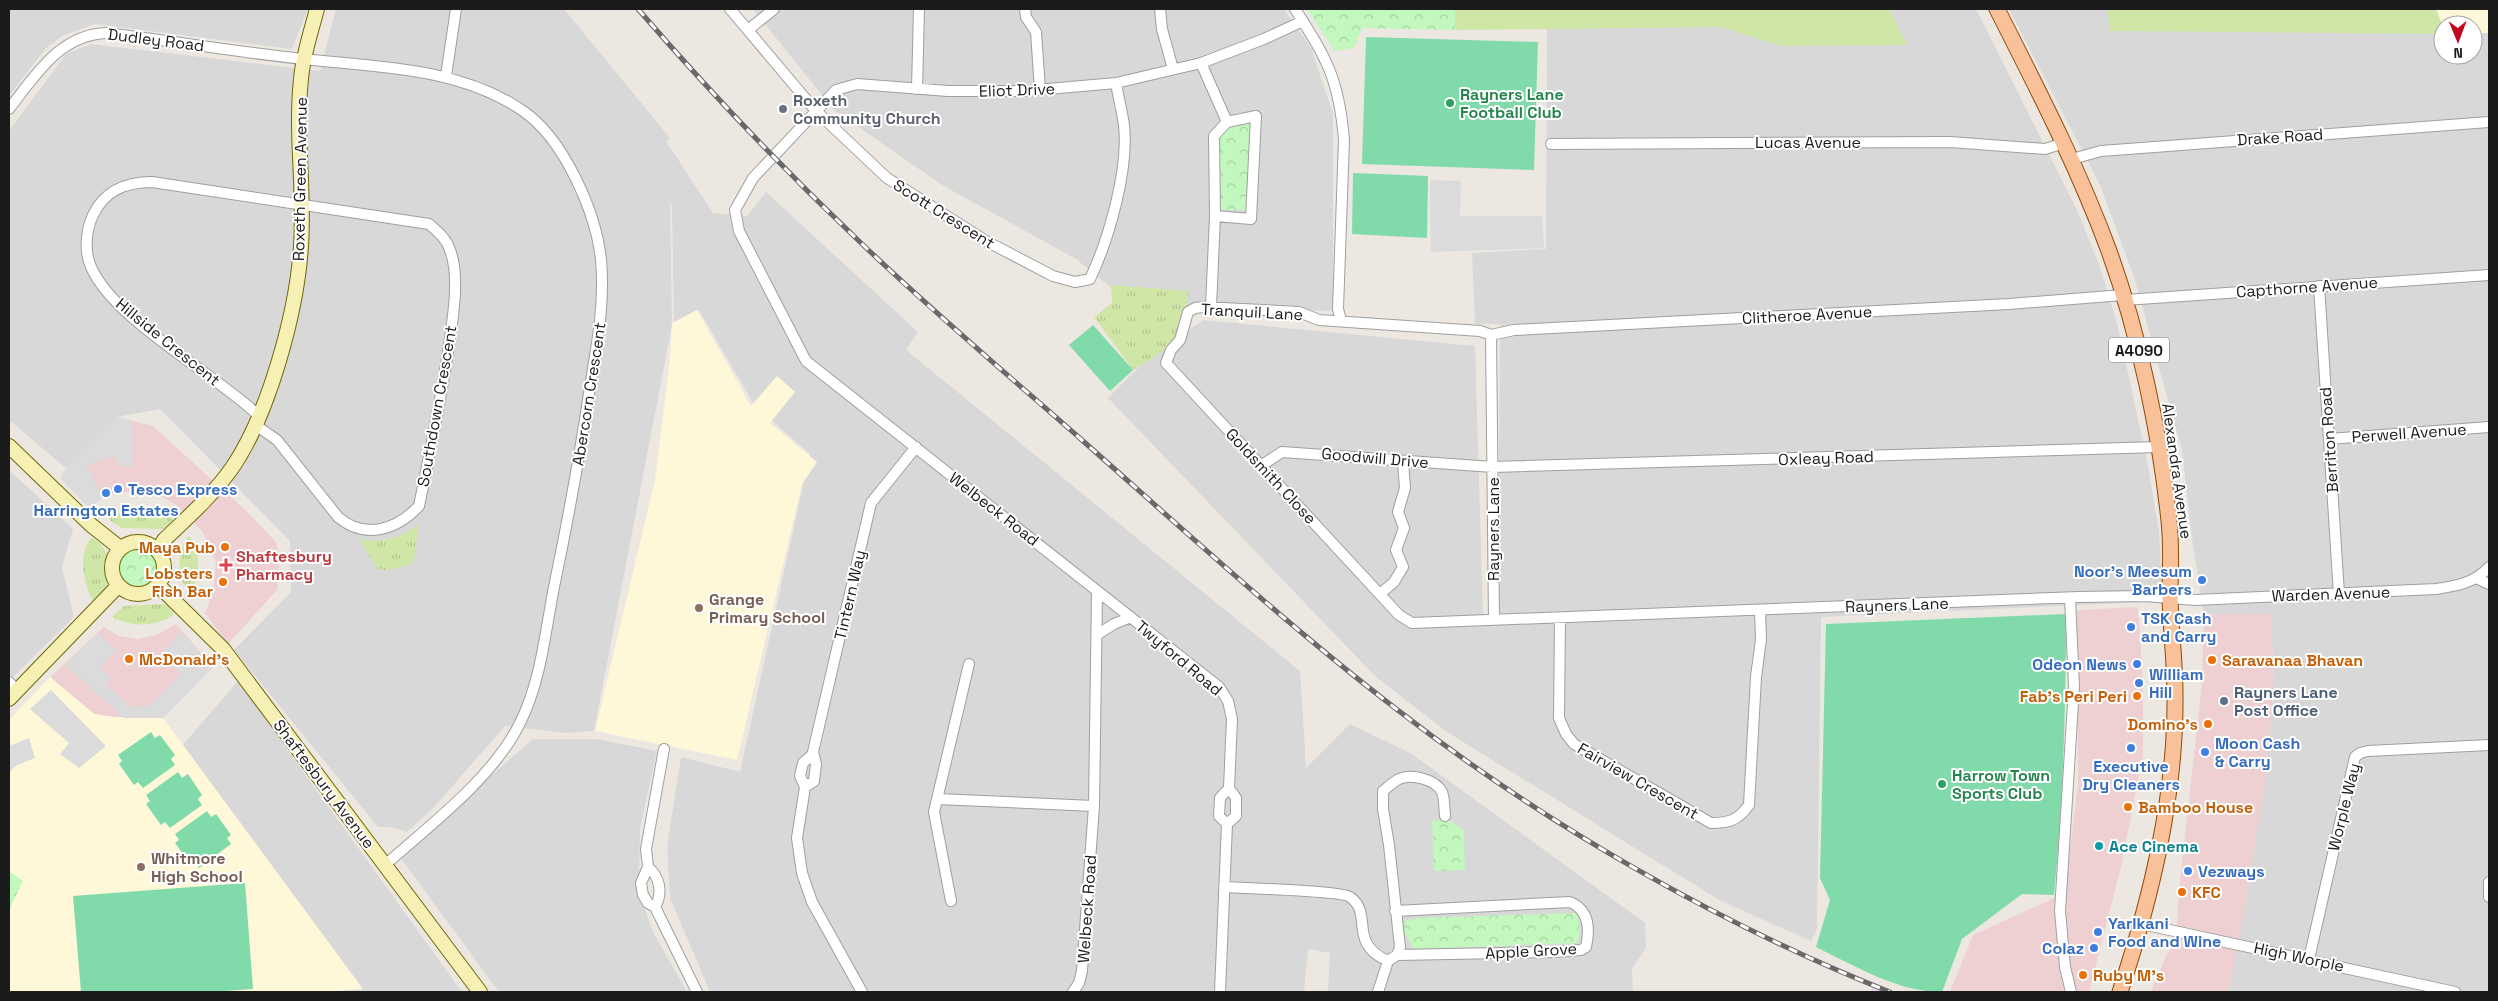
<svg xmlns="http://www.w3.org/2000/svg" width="2498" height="1001" font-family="'Space Grotesk',sans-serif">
<defs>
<pattern id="grass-tufts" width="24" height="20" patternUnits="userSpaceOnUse" patternTransform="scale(1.25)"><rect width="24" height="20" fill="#d0e6a7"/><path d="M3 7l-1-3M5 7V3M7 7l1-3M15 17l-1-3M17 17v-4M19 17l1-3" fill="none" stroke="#b2c58f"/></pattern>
<pattern id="park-crowns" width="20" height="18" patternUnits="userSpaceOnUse" patternTransform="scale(1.25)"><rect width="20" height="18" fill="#c2f7be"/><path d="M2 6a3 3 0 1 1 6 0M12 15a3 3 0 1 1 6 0" fill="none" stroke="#a6d3a3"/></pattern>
</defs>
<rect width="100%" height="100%" fill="#ede7e1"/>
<path fill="#d9d8d8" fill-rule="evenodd" d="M9,9H308L292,49L95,24L62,36L46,48L9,96Z
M336,9H564L670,138L666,141L713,213L747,216L766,192L918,332L906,350L1300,671L1306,768L1350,724L1412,754L1645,923L1646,948L1632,969L1633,992H1328L1330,953L1308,949L1304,992H710L670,898L667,847L681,757L740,772L810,454L755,406L699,310L674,323L672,208L670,199L672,325L594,731L565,733L505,726L434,807L407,832L391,827H378L234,650L291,592L290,541L160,409L117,417L66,468L9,420V131L66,54L91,44L320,71Z
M753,9H1284L1311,48L1333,113V311L1132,305L1076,259L942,185L834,110Z
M1889,9H1976L2078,212L2100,267L2119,331L2148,466L2159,532L2164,601L1821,617L1817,929L1811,941L1719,900L1447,732L1376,677L1108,398L1144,362L1203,320L1475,346L1483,615L1410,626L1498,623L1500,324H1475L1472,253L1546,249L1547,28L1722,27L1781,46L1907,45Z
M2009,9H2489V992H2228L2240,935L2265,783L2274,686L2271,614H2204L2193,546L2182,450L2134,277L2100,185ZM2443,25H2473V55H2443Z
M9,470L73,529L62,567L74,617L9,681Z
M238,681L462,992H319L362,989L183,745Z
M533,739H597L657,751L640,829L639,891L653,932L687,992H499L399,856Z"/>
<path fill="#eed0d3" d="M117,417L153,426L245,510L275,541L280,557L277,590L228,644L205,613L213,593L216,562L203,532L179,507L162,497L142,492H116L99,500L66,468Z
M2138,607L2143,685V755L2121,867L2089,992H1950L1973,935L2065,893L2078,783L2077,610Z
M2204,614H2271L2274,686L2265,783L2240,935L2228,992H2151L2166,956L2176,941L2179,890L2202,683Z
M176,624L213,667L163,718L114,717L94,714L50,677L104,627L119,636L138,639L157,635Z"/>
<path fill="#fef8d9" d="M2436,9H2489V33H2473V25L2443,27Z
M697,310L751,406L777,376L795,392L770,423L817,462L802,484L737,760L595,731L655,480L670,360L672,323Z
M50,677L94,714L114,717L163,718L363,989L319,992H9V720Z"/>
<path fill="#e6d3e5" d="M1874,984L1894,992H1870Z"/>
<path fill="url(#grass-tufts)" d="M1111,285L1188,291V312L1180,340L1133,370L1094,317L1112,303Z
M143,509L165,514L175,521L167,529H162L122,528L109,520L112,515Z
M419,524L414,559L411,564C401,567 386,573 377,568L359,539C381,544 401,538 419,524Z
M189,536C204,548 197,578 192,593C175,583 177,549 189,536Z
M91,538C112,545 109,572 106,591L96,600L92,599C83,582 78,554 91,538Z
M163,604L168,606L174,614C155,628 132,627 112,617L124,606Z"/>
<path fill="url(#park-crowns)" d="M1307,9H1455V30L1362,28L1354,48L1335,51Z
M1250,123L1251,210H1215L1221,127Z
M119 567a19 19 0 1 1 38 0a19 19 0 1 1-38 0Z
M1449,820L1464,830L1465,870L1434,871L1432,821Z
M9,871L23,881L9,910Z
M1575,913C1581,919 1581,935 1577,943L1416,949L1412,947L1403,929L1406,920L1419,918Z"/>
<path fill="#d0e6a7" d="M1455,9H1889L1907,45L1781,46L1722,27L1455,30Z
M2108,9H2436L2443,27V34L2109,31Z"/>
<path fill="#80daa9" d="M1366,37L1538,42L1534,170L1362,164Z
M1353,173L1428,176L1427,238L1352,234Z
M1093,325L1133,370L1110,391L1069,345Z
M2066,614C2066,708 2063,801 2054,895L2022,894L1962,939L1942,992C1898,992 1855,966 1816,947L1830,900L1820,878L1826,624Z
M151,732L155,738L160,735L175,755L171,759L175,765L143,788L138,782L134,785L119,764L122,761L118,755Z
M178,772L182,778L188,774L202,795L198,799L202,805L170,828L165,822L161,825L146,804L150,801L146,795Z
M207,811L211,817L216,814L231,835L227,838L231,844L199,868L194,861L190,864L175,843L179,840L175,834Z
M245,883L253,989L210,992H81L73,896Z"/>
<path fill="#dbdbdb" d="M1430,180L1461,181L1460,216H1542L1544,248L1431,252Z
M117,417L131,421L133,465L119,467L115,456L87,465L103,497L90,509L60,478L66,468Z
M181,632L213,667L163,718H124L65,665L98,633L117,650L100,668L111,678L106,684L130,706L141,707L151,704L181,674L160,655Z
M51,690L106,746L79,768L60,754L69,743L30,709Z
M29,738L35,758L17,765L9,772V746Z"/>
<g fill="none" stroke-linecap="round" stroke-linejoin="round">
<defs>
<path id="street" d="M730,9L816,111L887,178L986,241L1053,276L1075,282L1090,279C1109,239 1129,169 1124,125C1122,111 1118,96 1116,83
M1025,9L1026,17L1036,32L1040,90
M1160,9L1162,29L1173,69
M1295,9C1327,59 1339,79 1344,140L1338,309L1341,320
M748,30L774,9
M1201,63L1227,122
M446,76L456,9
M917,89L919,9
M9,109C35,76 60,34 107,33C172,41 237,52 303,59C377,67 460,67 523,111C564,139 596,212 601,260C605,303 597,344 590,387C580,454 568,520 554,587C545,633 541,681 520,723C493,778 430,825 385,865
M1551,144L1950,142L2045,149L2064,143
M2072,159L2101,151L2489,122
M1215,216L1251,219L1256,116L1227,122
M2319,286L2339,594
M2125,300L2489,275
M1211,307L1215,216L1214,136L1227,122
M1491,335L1514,330L2009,304L2123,295
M254,424L277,440L338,517C365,540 396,530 419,506C430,453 441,399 449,345C453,317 460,276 450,250C446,238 438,232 429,224L152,182C126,182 105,190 93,215C86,230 84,251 91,267C114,320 214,373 258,415
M2329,439L2489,427
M1262,465L1282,452L1493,467L2159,447
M2476,578L2489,584
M1380,594L1394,582L1403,567L1396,550L1404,528L1398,512L1405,488L1403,462
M2070,598L2074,687L2060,911L2065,967L2071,992
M1560,618L1559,718L1566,734L1574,744L1711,823C1730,823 1738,820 1749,805L1756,677L1761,639L1760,611
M1494,620L1491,335L1480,331L1319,320L1299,312L1203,307L1195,308L1188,312L1180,340L1171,350L1166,363L1399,615L1412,623L2079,597L2145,596L2195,600L2436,589C2456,586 2475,583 2489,567
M1098,634L1114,624L1131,617
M9,682L17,690
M664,749L646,849L648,867L641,883L643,895L648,903L655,907L697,992
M812,755L803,763L800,776L805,787L797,838L802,873L812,902L862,992
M805,787L814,781L816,764L813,752L871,503L916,447
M938,799L1094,806
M1227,824L1219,816L1220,798L1229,788
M648,867C660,877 663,893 655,907
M2489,882V897
M1224,887C1242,888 1342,891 1350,897C1374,914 1347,943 1388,961L1397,955L1400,947L1389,845L1383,809V791C1388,787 1393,782 1399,779C1412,773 1436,780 1442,792C1445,800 1444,808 1445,816
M951,901L934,812L969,664
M1395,911L1570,902C1589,910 1590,929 1586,947L1581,950L1554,952L1397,955
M2142,924L2455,992
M2309,959L2355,757L2360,753L2368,751L2489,745
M1073,992L1079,983L1082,971L1094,806L1097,593
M1220,992L1227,824L1236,816V798L1229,788L1232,719L1228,701L1219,687L806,361L739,231L735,210L753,178L836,90L857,84L948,91H1025L1116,83L1201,63L1264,39L1303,21
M1378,992L1388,961"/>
<path id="secondary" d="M9,446L91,525L120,548
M112 568a26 26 0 1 1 52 0a26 26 0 1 1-52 0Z
M158,550L164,540C187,518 213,495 232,468C269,414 297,311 301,246C305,190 295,135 301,79C303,55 311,32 317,9
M158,585L223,649L480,992
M9,699L118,586"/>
<path id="primary" d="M1997,9C2037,88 2078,167 2109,251C2139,334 2160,433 2169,521C2172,547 2170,573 2170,598C2171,631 2175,663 2175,696C2176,796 2151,898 2120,992"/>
</defs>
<use href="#street" stroke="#9f9f9f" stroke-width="12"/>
<use href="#secondary" stroke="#6d6808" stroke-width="16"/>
<use href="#primary" stroke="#8e4b05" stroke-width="17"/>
<use href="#street" stroke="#fff" stroke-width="10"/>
<use href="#secondary" stroke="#f7f0b5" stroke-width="14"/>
<use href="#primary" stroke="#f8c19a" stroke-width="15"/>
<defs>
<path id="rail" d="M638,9C708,90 782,168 860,242C932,311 1008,375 1083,441C1185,531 1287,625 1395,708C1542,822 1716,923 1890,992"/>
</defs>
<use href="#rail" stroke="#696969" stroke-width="5"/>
<use href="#rail" stroke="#fff" stroke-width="3" stroke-dasharray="9" stroke-linecap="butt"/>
</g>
<g fill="#2e9e5b" stroke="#fff" stroke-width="2">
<circle cx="1450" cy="103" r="5"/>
<circle cx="1942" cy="784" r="5"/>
</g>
<circle fill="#6b7280" stroke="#fff" stroke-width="2" cx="783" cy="109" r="5"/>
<g fill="#3f7fe0" stroke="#fff" stroke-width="2">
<circle cx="118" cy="489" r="5"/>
<circle cx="106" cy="493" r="5"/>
<circle cx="2202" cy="580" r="5"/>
<circle cx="2131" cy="627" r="5"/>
<circle cx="2137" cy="664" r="5"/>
<circle cx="2139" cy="683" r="5"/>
<circle cx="2131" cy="748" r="5"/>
<circle cx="2205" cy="752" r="5"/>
<circle cx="2188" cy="871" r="5"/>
<circle cx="2098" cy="932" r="5"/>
<circle cx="2094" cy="948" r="5"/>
</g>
<g fill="#e8710a" stroke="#fff" stroke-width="2">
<circle cx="225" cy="547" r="5"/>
<circle cx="223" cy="582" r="5"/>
<circle cx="129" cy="659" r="5"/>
<circle cx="2212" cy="660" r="5"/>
<circle cx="2137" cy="696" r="5"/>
<circle cx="2208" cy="724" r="5"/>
<circle cx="2128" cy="807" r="5"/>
<circle cx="2182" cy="892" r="5"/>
<circle cx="2083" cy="975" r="5"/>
</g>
<path fill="#e0444e" stroke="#fff" stroke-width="2" d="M223.5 557.5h5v5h5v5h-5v5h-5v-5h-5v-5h5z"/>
<g fill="#8d6e63" stroke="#fff" stroke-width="2">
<circle cx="699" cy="608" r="5"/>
<circle cx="141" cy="867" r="5"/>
</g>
<circle fill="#5c6f8a" stroke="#fff" stroke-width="2" cx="2224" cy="701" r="5"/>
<circle fill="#0f9aa8" stroke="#fff" stroke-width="2" cx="2099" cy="846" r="5"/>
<g text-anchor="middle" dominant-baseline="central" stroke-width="4" stroke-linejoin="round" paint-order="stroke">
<rect fill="#fff" stroke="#5f5f5f" stroke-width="1" x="2109" y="337.5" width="60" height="25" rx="4"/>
<g font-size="15" font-weight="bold" fill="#1b1b1b">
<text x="2139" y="350">A4090</text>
</g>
<g font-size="16" fill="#1b1b1b" stroke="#fff">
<text transform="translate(156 40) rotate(7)">Dudley Road</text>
<text transform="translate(1017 90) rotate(-2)">Eliot Drive</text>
<text transform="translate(2280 137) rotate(-4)">Drake Road</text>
<text x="1808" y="142">Lucas Avenue</text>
<text transform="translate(300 179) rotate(-89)">Roxeth Green Avenue</text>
<text transform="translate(944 214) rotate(32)">Scott Crescent</text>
<text transform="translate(2307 287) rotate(-4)">Capthorne Avenue</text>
<text transform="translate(1252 312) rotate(3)">Tranquil Lane</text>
<text transform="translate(1807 315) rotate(-3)">Clitheroe Avenue</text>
<text transform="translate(168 342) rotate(39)">Hillside Crescent</text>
<text transform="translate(589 394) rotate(-81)">Abercorn Crescent</text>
<text transform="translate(437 406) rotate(-80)">Southdown Crescent</text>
<text transform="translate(2409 433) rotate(-4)">Perwell Avenue</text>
<text transform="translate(2329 440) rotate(-94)">Berriton Road</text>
<text transform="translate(1375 458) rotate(5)">Goodwill Drive</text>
<text transform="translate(1826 458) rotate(-2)">Oxleay Road</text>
<text transform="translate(2177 471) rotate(82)">Alexandra Avenue</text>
<text transform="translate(1271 476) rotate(47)">Goldsmith Close</text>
<text transform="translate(994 509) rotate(38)">Welbeck Road</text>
<text transform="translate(1493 529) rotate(-90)">Rayners Lane</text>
<text transform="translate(2331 594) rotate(-2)">Warden Avenue</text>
<text transform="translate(850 595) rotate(-77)">Tintern Way</text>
<text transform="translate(1897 605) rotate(-2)">Rayners Lane</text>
<text transform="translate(1179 658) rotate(40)">Twyford Road</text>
<text transform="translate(1638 781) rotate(30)">Fairview Crescent</text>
<text transform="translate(324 784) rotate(53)">Shaftesbury Avenue</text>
<text transform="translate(2344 807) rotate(-76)">Worple Way</text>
<text transform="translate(1087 909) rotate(-86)">Welbeck Road</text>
<text transform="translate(1531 951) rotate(-3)">Apple Grove</text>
<text transform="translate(2299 957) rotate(12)">High Worple</text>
</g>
<g font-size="16" font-weight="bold" fill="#27864d" stroke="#fff" text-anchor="start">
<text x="1460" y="94">Rayners Lane<tspan x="1460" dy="18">Football Club</tspan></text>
<text x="1952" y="775">Harrow Town<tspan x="1952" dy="18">Sports Club</tspan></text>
</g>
<g font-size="16" font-weight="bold" fill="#5b616d" stroke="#fff" text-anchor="start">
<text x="793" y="100">Roxeth<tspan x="793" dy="18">Community Church</tspan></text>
</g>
<g font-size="16" font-weight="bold" fill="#366cbe" stroke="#fff" text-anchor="start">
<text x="128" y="489">Tesco Express</text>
<text x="106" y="510" text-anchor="middle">Harrington Estates</text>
<text x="2192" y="571" text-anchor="end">Noor's Meesum<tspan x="2192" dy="18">Barbers</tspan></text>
<text x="2141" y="618">TSK Cash<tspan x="2141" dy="18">and Carry</tspan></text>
<text x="2127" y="664" text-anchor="end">Odeon News</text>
<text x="2149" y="674">William<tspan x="2149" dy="18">Hill</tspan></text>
<text x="2215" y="743">Moon Cash<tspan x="2215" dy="18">&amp; Carry</tspan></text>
<text x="2131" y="766" text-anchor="middle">Executive<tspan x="2131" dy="18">Dry Cleaners</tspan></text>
<text x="2198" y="871">Vezways</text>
<text x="2108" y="923">Yarlkani<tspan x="2108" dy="18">Food and Wine</tspan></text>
<text x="2084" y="948" text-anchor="end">Colaz</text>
</g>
<g font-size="16" font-weight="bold" fill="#c56008" stroke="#fff" text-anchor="start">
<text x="215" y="547" text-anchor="end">Maya Pub</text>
<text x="213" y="573" text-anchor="end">Lobsters<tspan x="213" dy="18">Fish Bar</tspan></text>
<text x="139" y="659">McDonald's</text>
<text x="2222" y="660">Saravanaa Bhavan</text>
<text x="2127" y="696" text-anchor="end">Fab's Peri Peri</text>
<text x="2198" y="724" text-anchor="end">Domino's</text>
<text x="2138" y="807">Bamboo House</text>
<text x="2192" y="892">KFC</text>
<text x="2093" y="975">Ruby M's</text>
</g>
<g font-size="16" font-weight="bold" fill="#be3a42" stroke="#fff" text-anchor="start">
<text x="236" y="556">Shaftesbury<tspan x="236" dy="18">Pharmacy</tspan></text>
</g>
<g font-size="16" font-weight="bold" fill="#785e54" stroke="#fff" text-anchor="start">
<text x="709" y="599">Grange<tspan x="709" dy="18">Primary School</tspan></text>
<text x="151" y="858">Whitmore<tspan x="151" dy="18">High School</tspan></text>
</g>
<g font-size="16" font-weight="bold" fill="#4e5e75" stroke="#fff" text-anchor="start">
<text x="2234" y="692">Rayners Lane<tspan x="2234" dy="18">Post Office</tspan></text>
</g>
<g font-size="16" font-weight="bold" fill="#0d838f" stroke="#fff" text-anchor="start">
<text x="2109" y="846">Ace Cinema</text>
</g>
</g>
<rect width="2498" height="1001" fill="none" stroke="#1b1b1b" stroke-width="20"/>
<g transform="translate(2458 40) rotate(179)"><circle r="24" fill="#ffffff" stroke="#a4a4a4"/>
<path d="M0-4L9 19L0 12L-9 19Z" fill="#c00623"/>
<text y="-8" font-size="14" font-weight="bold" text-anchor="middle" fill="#1b1b1b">N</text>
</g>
</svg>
